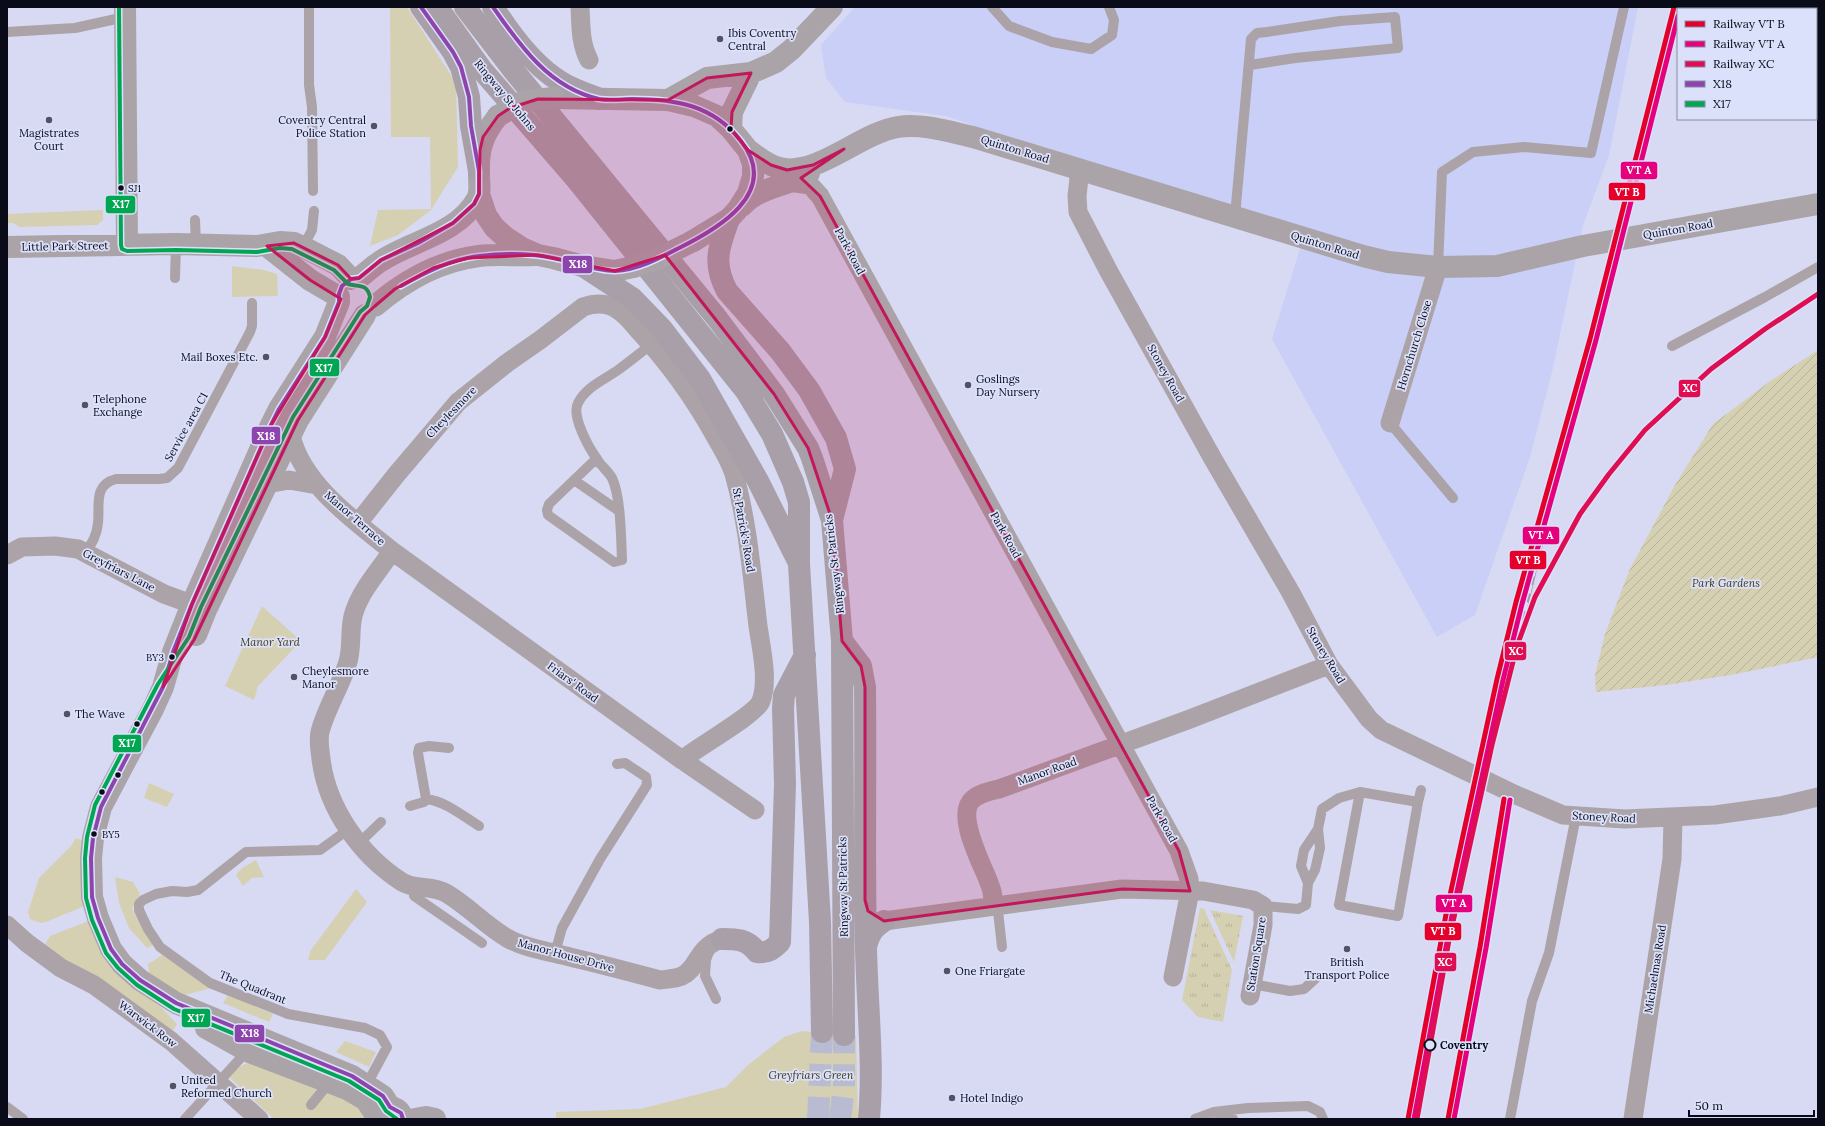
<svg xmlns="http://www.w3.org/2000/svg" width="1825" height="1126" font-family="Lora,serif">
<defs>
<pattern id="grass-tufts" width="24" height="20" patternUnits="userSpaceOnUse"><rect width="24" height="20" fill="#d6d0b3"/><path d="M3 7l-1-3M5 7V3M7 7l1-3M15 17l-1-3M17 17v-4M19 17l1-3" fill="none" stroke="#b6b199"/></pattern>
<pattern id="garden-furrows" width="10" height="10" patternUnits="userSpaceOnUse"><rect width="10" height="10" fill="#d6d0b3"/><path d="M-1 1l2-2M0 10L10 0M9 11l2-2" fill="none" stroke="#b6b199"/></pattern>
</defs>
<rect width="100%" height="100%" fill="#d7daf2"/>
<path fill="#c9cff6" d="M855,7H1638L1609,155L1583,225L1552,372L1530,457L1475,615L1437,637L1272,339L1305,233L1081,162L946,116L845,102L826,78L821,45Z"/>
<path fill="url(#grass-tufts)" d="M1200,908L1204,909L1232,970L1223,1022L1198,1017L1182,1000Z
M1210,910L1243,916L1234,962Z"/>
<path fill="#d6d0b3" d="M390,7H407L456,83L458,167L431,210L398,235L370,246L378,210L431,209L430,137H391Z
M103,210V220L97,225L20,227L13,223H7V214Z
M232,266L264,270L277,274L278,296L232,297Z
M262,606L301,641L258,686L254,700L225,686Z
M149,783L174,794L167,807L144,798Z
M76,838L83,841L87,905L46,922L41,923L30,919L28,912L39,878L71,846Z
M256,860L264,877L252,878L243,886L236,875L242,868Z
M115,877L133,882L140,894L132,909L153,945L147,948L129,928L119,903Z
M356,889L367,902L325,960H308L311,950Z
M91,920L146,996L161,1007L177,1024L170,1035L44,946L50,936Z
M162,955L211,988L178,997L149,974L148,964Z
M228,995L273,1014L269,1022L223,1003Z
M802,1031L856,1036L858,1119H556V1112L640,1109L726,1087L748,1065L784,1037Z
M345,1041L376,1052L369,1067L336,1052Z
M249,1062L272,1068L321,1091L355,1101L369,1119H274L229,1077L237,1068Z"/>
<path fill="url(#garden-furrows)" d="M1818,350V657L1736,674L1667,685L1596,692L1595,675L1605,634L1629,571L1675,485L1713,424L1769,382Z"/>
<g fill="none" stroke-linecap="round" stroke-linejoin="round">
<path stroke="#b8bbd1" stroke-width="22" stroke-dasharray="22 11" stroke-linecap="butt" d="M818,1119L822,1032
M840,1119L844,1087V1035"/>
<path stroke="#aba3a7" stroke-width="10" d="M309,7V85L312,107L313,191
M992,7L1009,26L1052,42L1091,49L1112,35L1114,20L1109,7
M7,32L75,28L125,17
M1235,216L1251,39L1257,33L1267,32L1340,21L1395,17L1398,48L1295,58L1250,65
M195,220L196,245
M302,249L312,230L314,211
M1438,267L1442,172L1473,152L1524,147L1591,153L1624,7
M175,278L176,244
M1672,346L1765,297L1818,267
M1390,423L1453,498
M596,459L549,504L547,510L548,515L614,562L622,560C621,538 621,497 612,478C608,471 601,466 597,459C589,448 571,416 578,403C586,387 604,380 618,370C629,362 640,353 652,344
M574,480L619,511
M86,552C92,543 97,535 98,523C100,505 93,485 116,479H159L167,478L178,468L250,332L252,326V303
M1360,792L1418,802L1398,916L1339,905Z
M426,799C445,801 463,816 479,826
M1418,802L1421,790
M410,806L424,802L426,799L418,753L419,748L429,746L449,748
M349,829L320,850L246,852L198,890L187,892L172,891L156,894L143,900L139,904V910L148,929L160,947L210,983L288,1014L365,1028L380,1035L387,1047L367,1084
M358,844L381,822
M1308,883L1315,870L1320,848L1318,829L1322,809L1339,798L1360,792
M414,887V896L482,943
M991,906L998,911L1002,947
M1263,906L1298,909L1306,905L1308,883L1301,866L1304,850L1318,829
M709,952L706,960L705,976L716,999
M555,953L562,928L600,859L647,785L646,777L625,763L617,764
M1252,984L1290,991L1304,989L1315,979
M311,1105L324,1089L327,1081
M7,1107L23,1119
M1216,1113L1233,1119
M185,1119L247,1051
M1195,1119L1214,1112L1248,1108L1308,1106L1320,1112L1323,1119
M1510,1119L1532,1001L1549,953L1576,816"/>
<path stroke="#aba3a7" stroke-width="19" d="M580,7C581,25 580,43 589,60
M1817,82L1818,78
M1080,169L1077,196L1078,212L1108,270L1213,459L1291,593L1329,665L1369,719L1381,730L1516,795L1563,815L1625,819L1715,815L1780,806L1818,797
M789,182L810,185L820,196L1179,851L1189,879L1190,891L1173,977
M1390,423L1438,267
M291,436C303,485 355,521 392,551L682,760L755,810
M267,484L289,480L317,485
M358,523L396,475L458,402L507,363L540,340L583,307C595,303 607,302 618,310C626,315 633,324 639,331C669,363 694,398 715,436C722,448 730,461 734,474C748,523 752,576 758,626C761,648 769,680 761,701C756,715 697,747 682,760
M392,551C379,571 359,592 353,616C349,632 353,649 347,665C340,687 325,711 320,732C318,741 320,750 321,759C327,808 360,855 402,882C415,890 432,885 446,893C468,906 485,925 507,938C524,948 551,952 570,957C600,964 630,972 660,980C667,979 675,979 682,976C699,968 696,947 722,939
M7,555L22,547L55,546L78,549L164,594L205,609
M990,906C996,898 991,888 988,880C981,862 955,814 973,799C980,793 990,791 999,789L1190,719L1329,665
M884,921L1122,889L1203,891L1253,900L1263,906V925L1250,996
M7,925L27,943L61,968L94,985L171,1041L259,1119
M1633,1119L1672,859L1673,818"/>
<path stroke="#aaa3a8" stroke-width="22" d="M125,7L127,245
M554,98L668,100L694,106L717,116L731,129L748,150L753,164V176L748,193L738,209L729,219L693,241
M668,100L707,78L751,73L776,62L792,49L832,7
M731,129L732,112L751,73
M748,150C757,156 767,165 779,168C816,178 860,133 898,127C922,123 950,132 973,137L1363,256L1388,262L1438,267L1497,266L1583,246L1818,204
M479,194L486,215L494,227L505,237L522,248L538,255L553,258L583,266L615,271L633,267
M742,206C760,186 787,187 809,173
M267,246L310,280L339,297
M7,247L176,244L257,246L280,242L294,243L303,247L338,265L351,279
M359,278C367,272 373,266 381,261C411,241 458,234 477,199C481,192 479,183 479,175C478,150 482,136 498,116
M339,302L325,337L279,409L271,425L192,604L173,652L163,687L153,709L101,807L93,838L91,858L92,897L98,918L111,949L122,964L140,980L176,1003L352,1076L383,1096L390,1107
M375,306C405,280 439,261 479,256C497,254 517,256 535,255
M196,635L206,610L298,420L365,315
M206,1028L247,1051L347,1089L366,1100L375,1114
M378,1111C388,1103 400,1107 403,1119
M415,1119L426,1117L435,1119"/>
<path stroke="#a89fa8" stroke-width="22" d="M421,7L453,52L461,67L469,97L471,126L479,171
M437,7L482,70L577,180L746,391L772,434L793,482L799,502V564L820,922L822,1032
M465,7L514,71L716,317L774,394L808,448L812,458L832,520L842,641L844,1035
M493,7C509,32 535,67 561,82C572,89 587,94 600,99
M729,219C719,246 712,263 727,291L780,351L809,390L836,438L845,469L832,520
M583,266L632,298L662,329L700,379L758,481L797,559
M842,641L861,666L865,687C866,773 864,860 866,947C867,1005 874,1061 869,1119
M722,939C737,939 747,939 757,952C768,953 772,950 780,942L785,784L783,708L784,695L805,655
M866,947C869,934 873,928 884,921"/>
<defs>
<path id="rail" d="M1508,681L1590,339"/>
</defs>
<use href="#rail" stroke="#a39faa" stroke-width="4.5"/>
<use href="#rail" stroke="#dce1fb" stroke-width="3" stroke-dasharray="9" stroke-linecap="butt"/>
<path stroke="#aaa3a8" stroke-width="22" d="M498,116L524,101L554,98
M633,267L655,260L693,241"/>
<defs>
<path id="bus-1" d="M401,286C426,272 451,259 480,256C504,253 530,253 553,258C574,262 594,271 615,271C637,270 658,259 677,249C716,230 782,193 741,141C713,105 676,99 632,99C622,99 610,101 599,99C550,88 520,46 493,7
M403,1119L401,1113L390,1107L383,1096L352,1076L176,1003L140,980L122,964L111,949L98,918L92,897L91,858L93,838L101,807L163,687L173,652L192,604L271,425L279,409L325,337L339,302V294L342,286L351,279L359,278L381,260L418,243L453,223L474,204L479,194V171L471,126L469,97L461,67L453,52L421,7"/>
<path id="bus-2" d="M119,7L121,245L122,249L127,251L176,250L257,252L280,248L292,249L334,270L348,284C358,287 367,283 370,297L367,306L360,312L293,417L201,607L189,637L158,684L95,805L87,837L85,858L86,898L92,920L106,953L118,968L137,985L174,1009L349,1081L379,1100L386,1111L397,1119"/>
</defs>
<use href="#bus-1" stroke="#dce1fb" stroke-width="7"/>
<use href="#bus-2" stroke="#dce1fb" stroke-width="7"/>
<use href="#bus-1" stroke="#8e44ad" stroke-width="4"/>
<use href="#bus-2" stroke="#00a651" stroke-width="4"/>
<defs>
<path id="rail-1" d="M1408,1119L1447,909L1497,679L1516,602L1590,339L1674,7
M1448,1119L1480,947L1504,799"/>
<path id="rail-2" d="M1414,1119L1453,910L1503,680L1522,604L1596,340L1678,16
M1454,1119L1486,948L1510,800"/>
<path id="rail-3" d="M1417,1119L1449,940L1492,745L1517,646L1535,597L1580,514L1609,474L1645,430L1711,369L1765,329L1818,294"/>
</defs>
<use href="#rail-1" stroke="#dce1fb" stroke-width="8"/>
<use href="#rail-2" stroke="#dce1fb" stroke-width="8"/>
<use href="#rail-3" stroke="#dce1fb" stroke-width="8"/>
<use href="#rail-1" stroke="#e4002b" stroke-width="5"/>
<use href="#rail-2" stroke="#e5007d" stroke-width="5"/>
<use href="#rail-3" stroke="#df0d52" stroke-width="5"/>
</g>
<path fill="#c2185b" fill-opacity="0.2" stroke="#c2185b" stroke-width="3" stroke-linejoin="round" d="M751,73L732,112L731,129L748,150L771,165L787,170L813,165L844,149L801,178L820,196L1179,851L1190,891L1122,889L884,921L868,911L865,900V687L861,666L842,641L832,520L808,448L774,394L665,255L615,271L538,255L468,258L433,268L395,289L375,306L365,315L298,420L194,640L163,687L192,604L271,425L325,337L341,299L310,280L267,246L294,243L338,265L351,279L359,278L381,260L453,223L474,204L479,194L480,150L483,137L498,116L510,108L538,99L668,100L707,78Z"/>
<g fill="#515365" stroke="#dce1fb" stroke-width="1.5">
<circle cx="720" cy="39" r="4"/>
<circle cx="49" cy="120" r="4"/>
<circle cx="374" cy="126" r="4"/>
<circle cx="266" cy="357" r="4"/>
<circle cx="968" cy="385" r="4"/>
<circle cx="85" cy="405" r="4"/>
<circle cx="294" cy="677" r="4"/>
<circle cx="67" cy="714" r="4"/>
<circle cx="1347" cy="949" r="4"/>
<circle cx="947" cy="971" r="4"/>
<circle cx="173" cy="1086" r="4"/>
<circle cx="952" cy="1098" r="4"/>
</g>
<g fill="#090b19" stroke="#dce1fb" stroke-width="1.5">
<circle cx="730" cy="129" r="3.5"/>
<circle cx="121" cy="188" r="3.5"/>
<circle cx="172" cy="657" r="3.5"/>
<circle cx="137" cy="724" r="3.5"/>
<circle cx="118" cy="775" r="3.5"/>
<circle cx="102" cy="792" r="3.5"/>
<circle cx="94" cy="834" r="3.5"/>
</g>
<circle fill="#dce1fb" stroke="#090b19" stroke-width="2" cx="1430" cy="1045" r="5.5"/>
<g text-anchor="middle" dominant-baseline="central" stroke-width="3.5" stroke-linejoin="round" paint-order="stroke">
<g font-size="10" fill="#090b19" stroke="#dce1fb" text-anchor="start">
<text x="128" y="188">SJ1</text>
<text x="164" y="657" text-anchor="end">BY3</text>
<text x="102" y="834">BY5</text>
</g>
<g font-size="11" fill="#090b19" stroke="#dce1fb" text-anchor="start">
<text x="728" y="33">Ibis Coventry<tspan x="728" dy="13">Central</tspan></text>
<text x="366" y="120" text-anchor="end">Coventry Central<tspan x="366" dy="13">Police Station</tspan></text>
<text x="49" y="133" text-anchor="middle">Magistrates<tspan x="49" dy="13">Court</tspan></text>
<text x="258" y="357" text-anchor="end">Mail Boxes Etc.</text>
<text x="976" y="379">Goslings<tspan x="976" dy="13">Day Nursery</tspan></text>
<text x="93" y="399">Telephone<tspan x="93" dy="13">Exchange</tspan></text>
<text x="302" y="671">Cheylesmore<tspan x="302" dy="13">Manor</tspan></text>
<text x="75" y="714">The Wave</text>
<text x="1347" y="962" text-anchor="middle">British<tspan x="1347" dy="13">Transport Police</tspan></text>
<text x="955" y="971">One Friargate</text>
<text x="181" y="1080">United<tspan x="181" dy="13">Reformed Church</tspan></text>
<text x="960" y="1098">Hotel Indigo</text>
</g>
<g font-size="11" fill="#090b19" stroke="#dce1fb">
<text transform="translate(505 95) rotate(50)">Ringway St Johns</text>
<text transform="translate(1015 149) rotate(17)">Quinton Road</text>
<text transform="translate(1678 229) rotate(-10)">Quinton Road</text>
<text transform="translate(1325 245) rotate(17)">Quinton Road</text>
<text transform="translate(65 246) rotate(-1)">Little Park Street</text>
<text transform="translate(850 251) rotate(62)">Park Road</text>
<text transform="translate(1414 345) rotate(-73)">Hornchurch Close</text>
<text transform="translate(1166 373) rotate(61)">Stoney Road</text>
<text transform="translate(451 412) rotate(-46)">Cheylesmore</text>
<text transform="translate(186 427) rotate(-61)">Service area C1</text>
<text transform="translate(355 518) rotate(41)">Manor Terrace</text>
<text transform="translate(744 530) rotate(80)">St Patrick's Road</text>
<text transform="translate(1006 535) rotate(61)">Park Road</text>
<text transform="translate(834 564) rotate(-97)">Ringway St Patricks</text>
<text transform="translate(119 570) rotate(27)">Greyfriars Lane</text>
<text transform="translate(1326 655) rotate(59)">Stoney Road</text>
<text transform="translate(573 682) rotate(36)">Friars' Road</text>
<text transform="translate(1047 771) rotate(-20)">Manor Road</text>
<text transform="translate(1604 817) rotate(3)">Stoney Road</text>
<text transform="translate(1162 819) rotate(61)">Park Road</text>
<text transform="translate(843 887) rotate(-91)">Ringway St Patricks</text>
<text transform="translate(1256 954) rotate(-81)">Station Square</text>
<text transform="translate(566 955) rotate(15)">Manor House Drive</text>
<text transform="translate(1655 969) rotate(-81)">Michaelmas Road</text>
<text transform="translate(253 987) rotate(22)">The Quadrant</text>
<text transform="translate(148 1024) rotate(37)">Warwick Row</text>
</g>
<g font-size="11" font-style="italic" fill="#423a15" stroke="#dce1fb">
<text x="1726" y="583">Park Gardens</text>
<text x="270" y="642">Manor Yard</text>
<text x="811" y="1075">Greyfriars Green</text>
</g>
<g font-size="11" font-weight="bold" fill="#090b19" stroke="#dce1fb" text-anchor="start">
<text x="1440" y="1045">Coventry</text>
</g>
</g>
<g stroke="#dce1fb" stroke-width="1.5">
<rect x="1620" y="161" width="38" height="19" rx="4" fill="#e5007d"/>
<rect x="1608" y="182" width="38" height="19" rx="4" fill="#e4002b"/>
<rect x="105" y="195" width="31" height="19" rx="4" fill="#00a651"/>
<rect x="562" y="255" width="31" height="19" rx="4" fill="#8e44ad"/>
<rect x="309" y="358" width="31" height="19" rx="4" fill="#00a651"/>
<rect x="1678" y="379" width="23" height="19" rx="4" fill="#df0d52"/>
<rect x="251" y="426" width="30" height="19" rx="4" fill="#8e44ad"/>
<rect x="1522" y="526" width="38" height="19" rx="4" fill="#e5007d"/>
<rect x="1509" y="550" width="38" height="20" rx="4" fill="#e4002b"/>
<rect x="1504" y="641" width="23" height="20" rx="4" fill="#df0d52"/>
<rect x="112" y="734" width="30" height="19" rx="4" fill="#00a651"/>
<rect x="1435" y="894" width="38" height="19" rx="4" fill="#e5007d"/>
<rect x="1424" y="922" width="38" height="19" rx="4" fill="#e4002b"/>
<rect x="1434" y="952" width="23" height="20" rx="4" fill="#df0d52"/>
<rect x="181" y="1008" width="30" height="20" rx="4" fill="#00a651"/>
<rect x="234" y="1024" width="31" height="19" rx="4" fill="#8e44ad"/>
</g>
<g font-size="11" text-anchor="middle" font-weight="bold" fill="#fff">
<text x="1639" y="174">VT A</text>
<text x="1627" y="196">VT B</text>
<text x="121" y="208">X17</text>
<text x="578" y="268">X18</text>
<text x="324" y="372">X17</text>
<text x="1690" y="392">XC</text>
<text x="266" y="440">X18</text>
<text x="1541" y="539">VT A</text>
<text x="1528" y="564">VT B</text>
<text x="1516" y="655">XC</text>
<text x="127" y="747">X17</text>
<text x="1454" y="907">VT A</text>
<text x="1443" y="935">VT B</text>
<text x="1445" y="966">XC</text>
<text x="196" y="1022">X17</text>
<text x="250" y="1037">X18</text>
</g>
<rect width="1825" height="1126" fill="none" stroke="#090b19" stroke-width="16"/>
<rect x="1677" y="8" width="140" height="112" fill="#dce1fb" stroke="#888ba1"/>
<rect x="1685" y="21" width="20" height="6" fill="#e4002b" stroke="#888ba1"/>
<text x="1713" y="28" font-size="12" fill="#090b19">Railway VT B</text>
<rect x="1685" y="41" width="20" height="6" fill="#e5007d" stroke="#888ba1"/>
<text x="1713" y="48" font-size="12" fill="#090b19">Railway VT A</text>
<rect x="1685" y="61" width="20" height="6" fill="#df0d52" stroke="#888ba1"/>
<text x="1713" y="68" font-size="12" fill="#090b19">Railway XC</text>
<rect x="1685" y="81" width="20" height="6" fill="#8e44ad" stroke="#888ba1"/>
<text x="1713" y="88" font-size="12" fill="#090b19">X18</text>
<rect x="1685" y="101" width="20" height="6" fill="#00a651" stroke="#888ba1"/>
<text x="1713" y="108" font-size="12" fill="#090b19">X17</text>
<path d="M1689 1110v6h125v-6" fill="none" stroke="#090b19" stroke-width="2"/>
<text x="1695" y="1110" font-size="12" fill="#090b19" stroke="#dce1fb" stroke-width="3" paint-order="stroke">50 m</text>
</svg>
